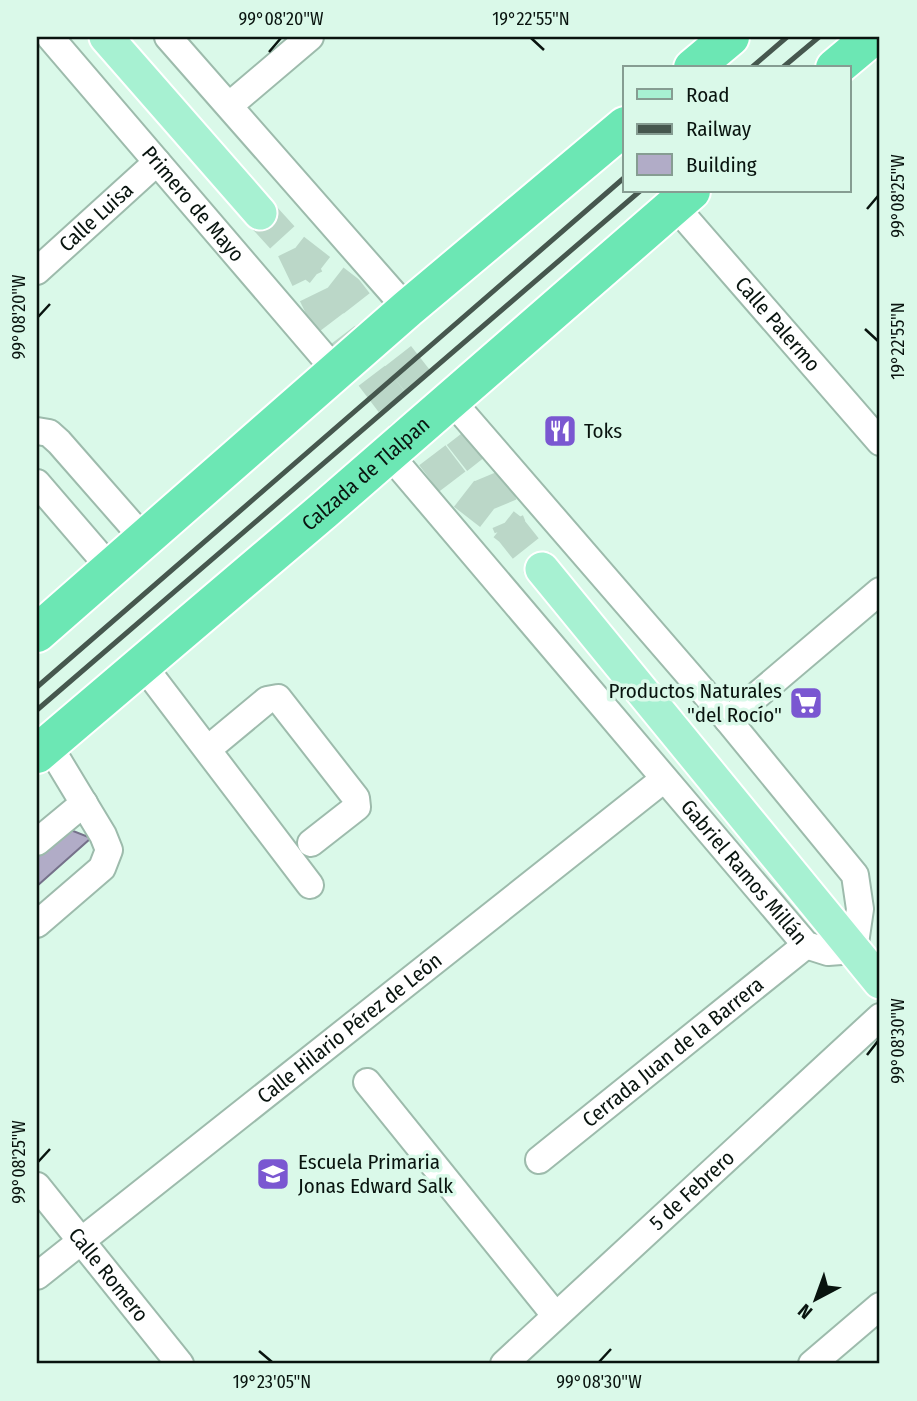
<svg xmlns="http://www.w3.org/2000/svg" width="917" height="1401" font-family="'Fira Sans Condensed',sans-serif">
<rect width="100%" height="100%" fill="#daf9e9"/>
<path fill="#b1acc7" stroke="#75718a" stroke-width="2" d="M63,827L91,838L37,886V850Z"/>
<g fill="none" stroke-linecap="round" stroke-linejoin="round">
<path stroke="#bbd7c8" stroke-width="33" stroke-dasharray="33 17" stroke-linecap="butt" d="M260,213L293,249L347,291L485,467L510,527
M293,249L324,313L458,489L511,530L542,569"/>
<defs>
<g id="minor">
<path id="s1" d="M50,37L336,371"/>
<path d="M168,37L407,309"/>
<path d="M230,105L310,37"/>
<path id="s2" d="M674,205L880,442"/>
<path id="s3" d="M37,271L157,162"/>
<path d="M37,431L49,433L59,442L144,539"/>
<path id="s4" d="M388,453L806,945L828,952L854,950L860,909L855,875L728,720L451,400"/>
<path d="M37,483L111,569"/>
<path d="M142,664L310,885"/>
<path d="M728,720L880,591"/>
<path d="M208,749L267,700L278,698L356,798L357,807L311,843"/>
<path d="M37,842L84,803"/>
<path d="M37,924L102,868L109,850L103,835L48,744"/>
<path d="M367,1082L555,1315"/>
<path id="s5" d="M539,1160L806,945"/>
<path id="s6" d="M37,1186L180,1364"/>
<path id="s7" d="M37,1276L664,779"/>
<path id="s8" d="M504,1364L880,1017"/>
<path d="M812,1364L880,1306"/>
</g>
<path id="major" d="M106,37L260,213
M542,569L880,982"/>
<g id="highway">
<path d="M693,68L730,37"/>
<path d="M835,68L872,37"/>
<path d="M37,633L407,309L625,126"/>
<path id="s9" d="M37,754L323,511L691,191"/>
</g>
</defs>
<use href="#minor" stroke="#9dbbac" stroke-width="30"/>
<use href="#major" stroke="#fff" stroke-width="37"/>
<use href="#highway" stroke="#fff" stroke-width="42"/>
<use href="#minor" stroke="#fff" stroke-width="26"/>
<use href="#major" stroke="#a7f1d2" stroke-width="33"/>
<use href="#highway" stroke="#6ce7b4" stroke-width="38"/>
<path stroke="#46574e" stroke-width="5" d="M751,68L787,37
M782,68L819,37
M37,687L625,177
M37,710L640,191"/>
</g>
<path fill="none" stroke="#09140f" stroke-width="2.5" d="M531,38L544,50M269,52L281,38M867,209L878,196M38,317L50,304M865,329L878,341M867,1055L878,1041M38,1162L50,1149M259,1351L272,1362M599,1362L611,1349"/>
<defs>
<symbol id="restaurant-square" viewBox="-11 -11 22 22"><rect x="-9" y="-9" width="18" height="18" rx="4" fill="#7a57d1" stroke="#daf9e9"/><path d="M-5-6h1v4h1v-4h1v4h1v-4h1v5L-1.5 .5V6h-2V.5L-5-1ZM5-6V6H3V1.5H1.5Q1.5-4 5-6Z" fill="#fff"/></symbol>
<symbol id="supermarket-square" viewBox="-11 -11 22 22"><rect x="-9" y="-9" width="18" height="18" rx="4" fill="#7a57d1" stroke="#daf9e9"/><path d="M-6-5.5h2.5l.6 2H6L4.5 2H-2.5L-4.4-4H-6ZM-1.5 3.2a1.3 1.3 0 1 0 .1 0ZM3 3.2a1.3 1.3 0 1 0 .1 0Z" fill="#fff"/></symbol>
<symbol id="school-square" viewBox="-11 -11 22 22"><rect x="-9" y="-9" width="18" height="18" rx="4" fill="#7a57d1" stroke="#daf9e9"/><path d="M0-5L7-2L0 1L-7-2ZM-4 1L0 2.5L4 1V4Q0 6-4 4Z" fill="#fff"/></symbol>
</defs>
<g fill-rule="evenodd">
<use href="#restaurant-square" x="541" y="412" width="38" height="38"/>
<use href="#supermarket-square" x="787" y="684" width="38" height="38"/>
<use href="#school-square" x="254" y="1155" width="38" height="38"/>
</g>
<g text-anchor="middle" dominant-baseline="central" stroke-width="7" stroke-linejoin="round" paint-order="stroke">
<g font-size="21" fill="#09140f" stroke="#daf9e9">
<text stroke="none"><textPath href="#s1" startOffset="220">Primero de Mayo</textPath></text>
<text stroke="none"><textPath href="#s3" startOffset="80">Calle Luisa</textPath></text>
<text stroke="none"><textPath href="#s2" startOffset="158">Calle Palermo</textPath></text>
<text stroke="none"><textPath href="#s9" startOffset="432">Calzada de Tlalpan</textPath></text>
<text stroke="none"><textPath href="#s4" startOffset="550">Gabriel Ramos Millán</textPath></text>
<text stroke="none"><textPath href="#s7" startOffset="399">Calle Hilario Pérez de León</textPath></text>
<text stroke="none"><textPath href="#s5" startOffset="172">Cerrada Juan de la Barrera</textPath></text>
<text stroke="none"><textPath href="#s8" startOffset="256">5 de Febrero</textPath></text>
<text stroke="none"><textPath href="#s6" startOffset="114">Calle Romero</textPath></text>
</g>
<g font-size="21" fill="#09140f" stroke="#daf9e9" text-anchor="start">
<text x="584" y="431">Toks</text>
<text x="782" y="691" text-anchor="end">Productos Naturales<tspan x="782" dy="24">"del Rocío"</tspan></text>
<text x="298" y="1162">Escuela Primaria<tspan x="298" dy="24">Jonas Edward Salk</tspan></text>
</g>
</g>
<rect width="917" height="1401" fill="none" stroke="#daf9e9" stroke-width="77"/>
<rect x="623" y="66" width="228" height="126" fill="#daf9e9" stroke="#869d92" stroke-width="2"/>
<rect x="637" y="89" width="35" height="10" fill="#a7f1d2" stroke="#869d92" stroke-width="2"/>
<text x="686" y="102" font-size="21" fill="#09140f">Road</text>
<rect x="637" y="124" width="35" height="10" fill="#46574e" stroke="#869d92" stroke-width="2"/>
<text x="686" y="136" font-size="21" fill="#09140f">Railway</text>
<rect x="637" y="154" width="35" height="21" fill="#b1acc7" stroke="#869d92" stroke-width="2"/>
<text x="686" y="172" font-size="21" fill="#09140f">Building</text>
<g transform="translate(816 1299) rotate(221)" stroke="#daf9e9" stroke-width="5" paint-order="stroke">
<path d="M0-5L12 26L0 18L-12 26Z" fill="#09140f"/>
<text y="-10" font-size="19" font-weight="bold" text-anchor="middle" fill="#09140f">N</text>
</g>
<rect x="38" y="38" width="840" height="1324" fill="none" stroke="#09140f" stroke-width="2.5"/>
<g font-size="18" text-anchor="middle" fill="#09140f">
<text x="281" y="25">99°08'20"W</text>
<text x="531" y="25">19°22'55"N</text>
<text transform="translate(898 196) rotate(-90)" y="6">99°08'25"W</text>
<text transform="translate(19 317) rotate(-90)" y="6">99°08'20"W</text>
<text transform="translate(898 341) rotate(-90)" y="6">19°22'55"N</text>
<text transform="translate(898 1041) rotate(-90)" y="6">99°08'30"W</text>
<text transform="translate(19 1162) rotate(-90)" y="6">99°08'25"W</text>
<text x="272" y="1388">19°23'05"N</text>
<text x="599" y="1388">99°08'30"W</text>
</g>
</svg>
